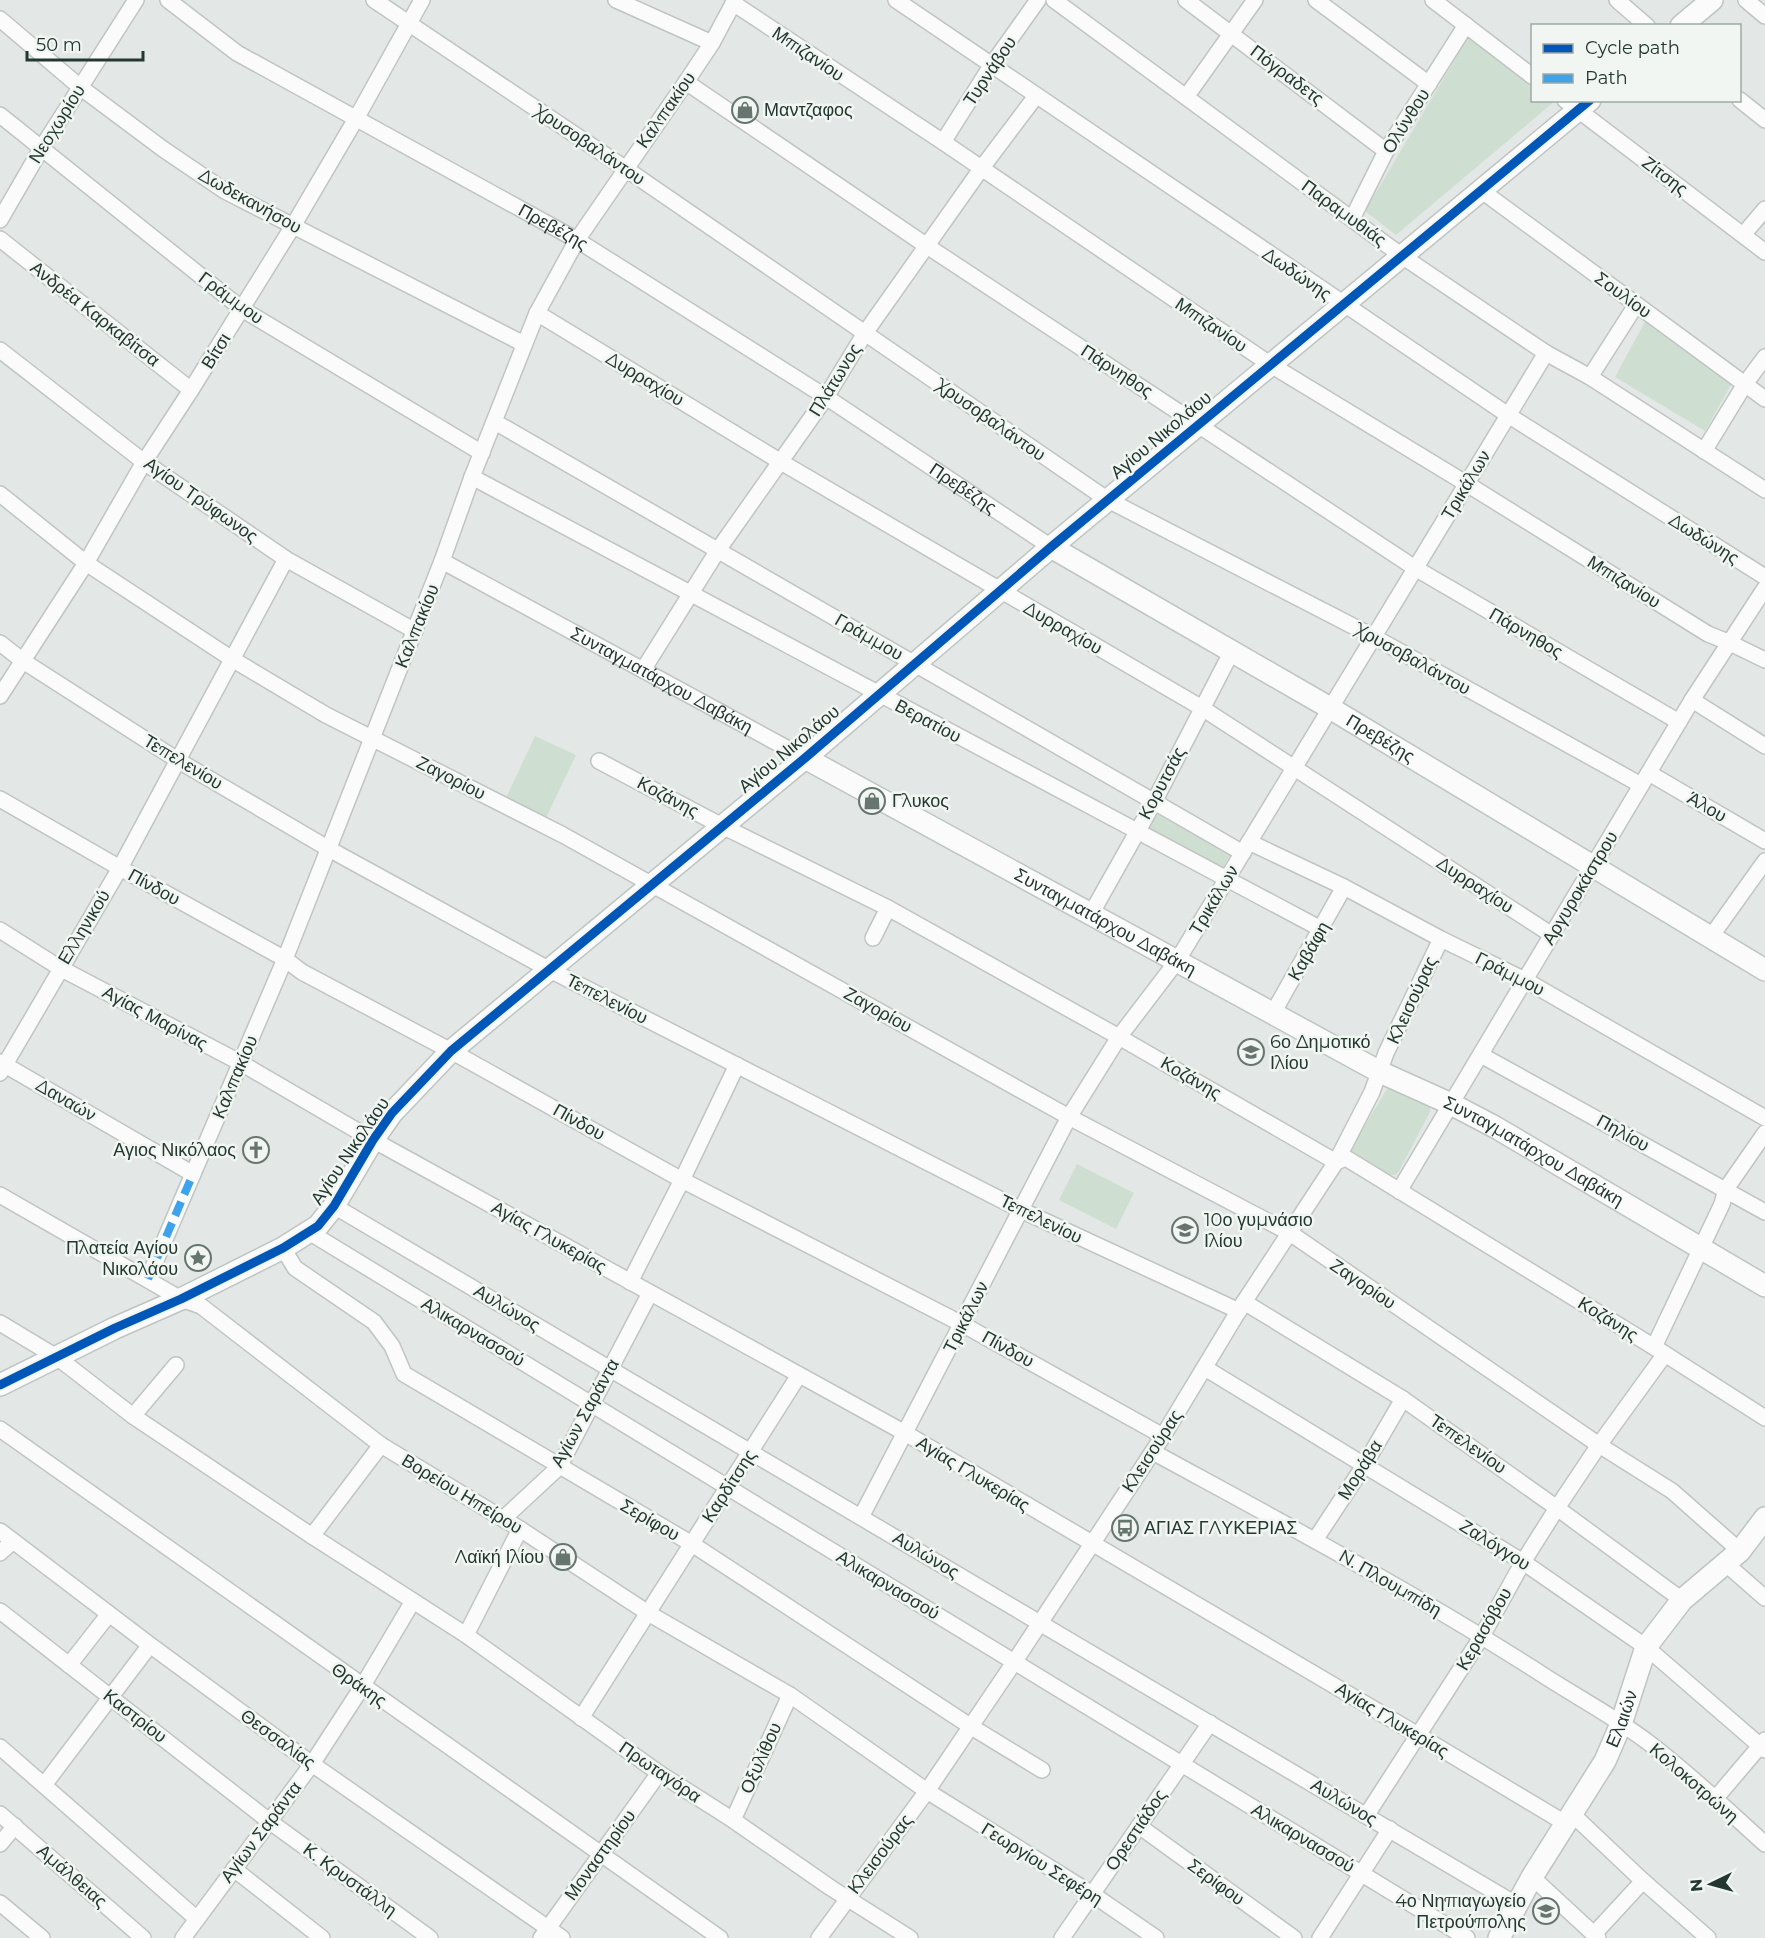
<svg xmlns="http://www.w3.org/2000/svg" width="1765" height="1938" font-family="Montserrat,sans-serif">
<rect width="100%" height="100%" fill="#e3e7e5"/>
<path fill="#cedfd1" d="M1470,34L1532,83V100L1555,101L1396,235L1365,211Z
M1647,318L1731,385L1705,431L1615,377Z
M535,736L576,755L546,818L506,798Z
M1157,814L1230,855L1221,871L1148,830Z
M1393,1088L1430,1105V1112L1399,1171L1396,1175H1389L1350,1150L1387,1089Z
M1077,1164L1134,1193L1116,1229L1059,1200Z"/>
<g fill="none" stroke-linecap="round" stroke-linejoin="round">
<defs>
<g id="street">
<path id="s1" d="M168,0L237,53L577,240L826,397L1051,547"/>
<path d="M374,0L626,169L1108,500L1374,637L1641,785"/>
<path d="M616,0L712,43"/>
<path d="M896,0L1508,415L1765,577"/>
<path d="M1054,0L1402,256L1546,353L1590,377L1765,490"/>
<path d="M1186,0L1386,151"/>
<path d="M1316,0L1429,84"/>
<path d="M1433,0L1532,76"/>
<path d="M1617,0L1647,26"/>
<path d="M1746,0L1765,16"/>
<path d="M733,3L943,142L1271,365L1467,484L1708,634L1728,642L1765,660"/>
<path d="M0,19L80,87L163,149L225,191L524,344"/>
<path d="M686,82L927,246L1415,568L1679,722"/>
<path d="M1186,97L1255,0"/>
<path d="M1565,100L1765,252"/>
<path d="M1740,100L1765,120"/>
<path d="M0,115L242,309L482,453"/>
<path d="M943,142L991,66L1038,0"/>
<path d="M1482,191L1765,399"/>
<path d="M1352,219L1386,151L1466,25"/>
<path d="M0,220L41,149L136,0"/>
<path d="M1743,235L1765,209"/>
<path d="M0,239L191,390"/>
<path d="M537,313L781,462L1202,708L1552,935"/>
<path d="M0,350L144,462L286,559L415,631"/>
<path d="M1590,377L1636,305"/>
<path d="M495,422L1243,853"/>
<path d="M1704,451L1745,384L1765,357"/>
<path d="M472,477L1321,929"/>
<path d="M0,494L86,563L232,659L326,715L563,835L1069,1117L1290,1233L1599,1445L1672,1491L1740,1551"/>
<path id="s2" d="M442,561L805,758"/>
<path d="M0,643L23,661L179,761L329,849L550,970L1021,1210L1239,1311"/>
<path d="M643,670L718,550L826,397L865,333L981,169L1036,96"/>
<path d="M0,696L86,563L144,462L191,390L293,226L357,117L422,0"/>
<path d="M1692,700L1765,746"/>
<path d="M599,761L722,826L888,908L1119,1037L1336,1162L1346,1158L1654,1347L1765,1418"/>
<path d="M1649,773L1765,841"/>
<path d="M0,799L120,868L285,959L302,972L451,1051L682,1180L962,1324L1163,1436"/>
<path d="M1249,842L1344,887L1441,939L1525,980L1765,1118"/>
<path d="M1091,914L1154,802L1232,651"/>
<path d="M0,930L60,968L241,1063L373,1140L905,1433L1418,1735L1565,1823"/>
<path d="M873,938L888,908"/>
<path d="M1710,938L1765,861"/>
<path d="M1273,1013L1344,887"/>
<path d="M1481,1055L1765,1212"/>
<path d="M0,1062L193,1174"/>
<path d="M0,1073L120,868L286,559"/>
<path d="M1399,1191L1692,700L1765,588"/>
<path d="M0,1195L181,1299L201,1306L381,1445L520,1529L648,1613L790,1695L927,1791L1092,1894L1156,1938"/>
<path d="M334,1206L1517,1905"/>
<path d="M309,1232L1467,1938"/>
<path d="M283,1248L295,1268L374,1322L392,1346L404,1374L692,1544L970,1726L1042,1770"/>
<path d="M148,1279L285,959L442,561L472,477L537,313L577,240L686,82L712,43L735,0"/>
<path d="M630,1282L682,1180L737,1065"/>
<path d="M1244,1302L1403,1399L1557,1508L1682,1600"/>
<path d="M0,1323L58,1358L133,1416L312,1536L466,1635L659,1773L733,1820L831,1888L910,1938"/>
<path d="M1654,1347L1722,1204L1726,1189L1765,1133"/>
<path d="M1205,1368L1523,1562L1646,1647L1765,1750"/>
<path d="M133,1416L176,1365"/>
<path d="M0,1429L720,1938"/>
<path d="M1153,1452C1285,1524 1419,1595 1546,1677C1579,1698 1614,1717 1645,1740C1688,1772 1726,1809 1765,1844"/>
<path d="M861,1517L1069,1117L1119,1037L1177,961L1546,353"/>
<path d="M503,1519L559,1467L650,1293"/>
<path d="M0,1531L150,1645L312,1764L562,1938"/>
<path d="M312,1536L381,1445"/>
<path d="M1315,1540L1365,1464L1403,1399"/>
<path d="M0,1553L13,1541"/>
<path d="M1725,1563L1765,1598"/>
<path d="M0,1611L269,1821L430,1938"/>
<path d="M466,1635L520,1529"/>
<path d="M69,1665L109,1614"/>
<path d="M581,1718L799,1375"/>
<path d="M0,1747L197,1919"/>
<path d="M44,1785L150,1645"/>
<path d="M1715,1799L1765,1740"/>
<path d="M1571,1813L1643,1881L1708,1938"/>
<path d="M0,1814L143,1938"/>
<path d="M1366,1816L1482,1636L1523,1562L1557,1508L1599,1445L1665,1354"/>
<path d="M733,1820L790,1695"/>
<path d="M1139,1826L1294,1938"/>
<path d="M0,1844L15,1826"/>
<path d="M234,1869L322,1938"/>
<path d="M1532,1877L1598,1938"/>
<path d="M0,1903L42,1938"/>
<path d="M1594,1934L1643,1881"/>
<path d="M183,1938L312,1764L362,1687L413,1601"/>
<path d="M541,1938L659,1773"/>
<path d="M819,1938L927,1791L1015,1661L1163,1436L1244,1302L1336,1162L1372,1092L1386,1053L1441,939"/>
<path d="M1062,1938L1210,1723"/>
<path d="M1320,1938L1390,1829"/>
</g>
<g id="secondary">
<path d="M1681,26L1712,0"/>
<path id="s3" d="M1051,547L1330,708L1765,970"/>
<path id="s4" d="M805,758L1380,1072L1451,1104L1495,1127L1765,1286"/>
<path d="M0,1385L115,1328L181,1299L283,1248L318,1226L334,1206L373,1140L392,1113L451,1051L805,758L1051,547L1590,100"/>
<path id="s5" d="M1499,1938L1532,1877L1605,1761L1621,1724L1646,1647L1682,1600L1740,1551L1765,1518"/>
</g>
</defs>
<use href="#street" stroke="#c0c4c2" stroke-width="18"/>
<use href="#secondary" stroke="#bfc5c2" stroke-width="24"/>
<use href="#street" stroke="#fbfbfb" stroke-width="15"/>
<use href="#secondary" stroke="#fbfbfb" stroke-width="21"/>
<path stroke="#3ea3eb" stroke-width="8" stroke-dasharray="15 8" stroke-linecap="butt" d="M148,1279L193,1174"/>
<defs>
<path id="cycleway" d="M0,1385L115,1328L181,1299L283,1248L318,1226L334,1206L373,1140L392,1113L451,1051L805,758L1051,547L1590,100"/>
</defs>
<use href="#cycleway" stroke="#f1f6f3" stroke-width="13"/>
<use href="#cycleway" stroke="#0057b8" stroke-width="9"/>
</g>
<defs>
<symbol id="shop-ring" viewBox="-11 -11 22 22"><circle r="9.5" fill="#f1f6f3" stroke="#66756f" stroke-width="1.5"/><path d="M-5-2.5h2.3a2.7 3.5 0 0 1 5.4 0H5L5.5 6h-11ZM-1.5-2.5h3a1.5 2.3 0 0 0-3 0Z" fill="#66756f"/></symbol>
<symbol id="school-ring" viewBox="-11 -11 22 22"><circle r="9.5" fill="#f1f6f3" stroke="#66756f" stroke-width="1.5"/><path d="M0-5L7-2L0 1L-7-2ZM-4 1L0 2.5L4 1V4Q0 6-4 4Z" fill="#66756f"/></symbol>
<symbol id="church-ring" viewBox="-11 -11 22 22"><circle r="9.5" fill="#f1f6f3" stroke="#66756f" stroke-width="1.5"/><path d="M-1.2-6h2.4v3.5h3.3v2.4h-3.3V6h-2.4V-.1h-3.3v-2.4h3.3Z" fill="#66756f"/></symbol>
<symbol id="sight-ring" viewBox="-11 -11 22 22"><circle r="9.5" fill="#f1f6f3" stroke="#66756f" stroke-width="1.5"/><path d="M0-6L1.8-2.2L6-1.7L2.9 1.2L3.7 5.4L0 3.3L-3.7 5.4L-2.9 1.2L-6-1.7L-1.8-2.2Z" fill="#66756f"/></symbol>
<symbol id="bus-ring" viewBox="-11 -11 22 22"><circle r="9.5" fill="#f1f6f3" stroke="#66756f" stroke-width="1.5"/><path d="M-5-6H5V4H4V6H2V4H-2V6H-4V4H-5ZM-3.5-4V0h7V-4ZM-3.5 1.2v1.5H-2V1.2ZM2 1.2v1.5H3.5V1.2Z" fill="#66756f"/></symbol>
</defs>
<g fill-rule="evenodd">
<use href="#shop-ring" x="730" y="95" width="30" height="30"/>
<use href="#shop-ring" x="857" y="786" width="30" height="30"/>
<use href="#school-ring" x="1236" y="1037" width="30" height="30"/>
<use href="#church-ring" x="241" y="1135" width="30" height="30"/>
<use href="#school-ring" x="1170" y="1215" width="30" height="30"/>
<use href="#sight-ring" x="183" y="1243" width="30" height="30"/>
<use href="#bus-ring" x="1110" y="1513" width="30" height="30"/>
<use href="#shop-ring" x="548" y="1542" width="30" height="30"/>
<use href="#school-ring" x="1531" y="1896" width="30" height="30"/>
</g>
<g text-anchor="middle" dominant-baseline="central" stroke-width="5" stroke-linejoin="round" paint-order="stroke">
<g font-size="18" fill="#233830" stroke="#f1f6f3">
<text transform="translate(808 54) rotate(34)">Μπιζανίου</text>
<text transform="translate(990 71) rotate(-56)">Τυρνάβου</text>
<text transform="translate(1287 75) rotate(37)">Πόγραδετς</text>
<text transform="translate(666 110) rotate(-55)">Καλπακίου</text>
<text transform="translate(1406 121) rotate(-58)">Ολύνθου</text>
<text transform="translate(57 124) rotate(-58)">Νεοχωρίου</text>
<text transform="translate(590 145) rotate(34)">Χρυσοβαλάντου</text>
<text transform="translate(1665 176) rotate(37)">Ζίτσης</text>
<text transform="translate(250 201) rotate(29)">Δωδεκανήσου</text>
<text transform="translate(1344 213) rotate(36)">Παραμυθιάς</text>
<text stroke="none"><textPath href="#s1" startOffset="448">Πρεβέζης</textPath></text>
<text transform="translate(1297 274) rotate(34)">Δωδώνης</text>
<text transform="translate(1623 295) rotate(36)">Σουλίου</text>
<text transform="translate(231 298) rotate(36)">Γράμμου</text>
<text transform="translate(95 314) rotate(38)">Ανδρέα Καρκαβίτσα</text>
<text transform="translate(1211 325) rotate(34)">Μπιζανίου</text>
<text transform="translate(216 351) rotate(-58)">Βίτσι</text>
<text transform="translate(1117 371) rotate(33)">Πάρνηθος</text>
<text transform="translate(645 379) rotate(31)">Δυρραχίου</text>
<text transform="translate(835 380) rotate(-58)">Πλάτωνος</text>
<text transform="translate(991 420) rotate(35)">Χρυσοβαλάντου</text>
<text transform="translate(1161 435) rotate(-40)">Αγίου Νικολάου</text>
<text transform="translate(1466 485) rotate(-59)">Τρικάλων</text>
<text stroke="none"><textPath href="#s1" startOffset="934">Πρεβέζης</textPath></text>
<text transform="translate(201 500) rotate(35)">Αγίου Τρύφωνος</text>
<text transform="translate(1704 539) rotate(32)">Δωδώνης</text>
<text transform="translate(1624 582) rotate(32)">Μπιζανίου</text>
<text transform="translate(417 626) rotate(-68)">Καλπακίου</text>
<text transform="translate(1063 628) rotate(30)">Δυρραχίου</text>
<text transform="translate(1526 633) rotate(30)">Πάρνηθος</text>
<text transform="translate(869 637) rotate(30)">Γράμμου</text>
<text transform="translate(1413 659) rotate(29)">Χρυσοβαλάντου</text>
<text stroke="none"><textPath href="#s2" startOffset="250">Συνταγματάρχου Δαβάκη</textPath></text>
<text transform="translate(928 721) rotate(28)">Βερατίου</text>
<text stroke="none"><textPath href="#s3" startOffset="381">Πρεβέζης</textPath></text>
<text transform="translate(789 749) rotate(-40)">Αγίου Νικολάου</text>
<text transform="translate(183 762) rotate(31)">Τεπελενίου</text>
<text transform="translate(451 778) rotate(27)">Ζαγορίου</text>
<text transform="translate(1162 783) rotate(-62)">Κορυτσάς</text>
<text transform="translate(668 797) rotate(28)">Κοζάνης</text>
<text transform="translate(1707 807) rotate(30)">Άλου</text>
<text transform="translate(1475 885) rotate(33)">Δυρραχίου</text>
<text transform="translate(154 887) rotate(29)">Πίνδου</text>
<text transform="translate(1580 888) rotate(-59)">Αργυροκάστρου</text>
<text transform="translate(1214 900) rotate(-59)">Τρικάλων</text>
<text stroke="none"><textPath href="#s4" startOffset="342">Συνταγματάρχου Δαβάκη</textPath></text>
<text transform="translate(84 927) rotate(-59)">Ελληνικού</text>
<text transform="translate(1309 951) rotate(-60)">Καβάφη</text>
<text transform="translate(1510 974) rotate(27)">Γράμμου</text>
<text transform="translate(607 999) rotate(27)">Τεπελενίου</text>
<text transform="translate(1412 1000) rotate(-65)">Κλεισούρας</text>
<text transform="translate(878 1010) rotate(29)">Ζαγορίου</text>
<text transform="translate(155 1018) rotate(28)">Αγίας Μαρίνας</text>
<text transform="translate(235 1077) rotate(-67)">Καλπακίου</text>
<text transform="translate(1191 1078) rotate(30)">Κοζάνης</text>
<text transform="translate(66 1100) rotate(30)">Δαναών</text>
<text transform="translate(579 1122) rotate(29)">Πίνδου</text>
<text transform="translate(1623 1133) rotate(29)">Πηλίου</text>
<text transform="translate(350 1151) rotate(-56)">Αγίου Νικολάου</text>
<text stroke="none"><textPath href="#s4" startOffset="828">Συνταγματάρχου Δαβάκη</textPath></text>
<text transform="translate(1041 1219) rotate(26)">Τεπελενίου</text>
<text transform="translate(549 1237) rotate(29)">Αγίας Γλυκερίας</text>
<text transform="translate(1363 1284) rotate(34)">Ζαγορίου</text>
<text transform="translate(507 1308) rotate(31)">Αυλώνος</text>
<text transform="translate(966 1317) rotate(-63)">Τρικάλων</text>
<text transform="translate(1608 1319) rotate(32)">Κοζάνης</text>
<text transform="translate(473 1332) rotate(31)">Αλικαρνασσού</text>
<text transform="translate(1008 1349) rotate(29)">Πίνδου</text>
<text transform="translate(585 1413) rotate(-61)">Αγίων Σαράντα</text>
<text transform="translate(1468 1444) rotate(35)">Τεπελενίου</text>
<text transform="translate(1152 1451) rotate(-57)">Κλεισούρας</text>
<text transform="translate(1360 1470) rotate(-58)">Μοράβα</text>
<text transform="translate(973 1474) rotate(31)">Αγίας Γλυκερίας</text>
<text transform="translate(729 1486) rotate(-57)">Καρδίτσης</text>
<text transform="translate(462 1494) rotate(31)">Βορείου Ηπείρου</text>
<text transform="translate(650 1520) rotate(30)">Σερίφου</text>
<text transform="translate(1495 1545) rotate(32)">Ζαλόγγου</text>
<text transform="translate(926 1555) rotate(31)">Αυλώνος</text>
<text transform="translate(1390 1583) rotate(30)">N. Πλουμπίδη</text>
<text transform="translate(888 1585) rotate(31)">Αλικαρνασσού</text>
<text transform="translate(1484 1629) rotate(-60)">Κερασόβου</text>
<text transform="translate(359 1685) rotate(35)">Θράκης</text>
<text transform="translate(135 1716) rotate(38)">Καστρίου</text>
<text stroke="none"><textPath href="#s5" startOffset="252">Ελαιών</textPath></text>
<text transform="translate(1392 1720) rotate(31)">Αγίας Γλυκερίας</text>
<text transform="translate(278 1739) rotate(36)">Θεσσαλίας</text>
<text transform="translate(761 1758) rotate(-66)">Οξυλίθου</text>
<text transform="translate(660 1772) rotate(34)">Πρωταγόρα</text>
<text transform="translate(1694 1783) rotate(41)">Κολοκοτρώνη</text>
<text transform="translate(1344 1802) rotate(31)">Αυλώνος</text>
<text transform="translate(1136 1830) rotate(-56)">Ορεστιάδος</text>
<text transform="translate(261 1832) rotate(-53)">Αγίων Σαράντα</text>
<text transform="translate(1303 1838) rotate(31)">Αλικαρνασσού</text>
<text transform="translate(880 1854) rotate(-53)">Κλεισούρας</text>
<text transform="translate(600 1855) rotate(-54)">Μοναστηρίου</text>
<text transform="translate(1042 1864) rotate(32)">Γεωργίου Σεφέρη</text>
<text transform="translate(72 1876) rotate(41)">Αμάλθειας</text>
<text transform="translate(350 1880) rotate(36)">Κ. Κρυστάλλη</text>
<text transform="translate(1216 1882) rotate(36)">Σερίφου</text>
</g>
<g font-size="18" fill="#233830" stroke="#f1f6f3" text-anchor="start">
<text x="764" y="110">Μαντζαφος</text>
<text x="892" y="801">Γλυκος</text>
<text x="1270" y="1042">6ο Δημοτικό<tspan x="1270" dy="21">Ιλίου</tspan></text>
<text x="236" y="1150" text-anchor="end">Αγιος Νικόλαος</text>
<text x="1204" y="1220">10ο γυμνάσιο<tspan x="1204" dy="21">Ιλίου</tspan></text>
<text x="178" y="1248" text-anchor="end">Πλατεία Αγίου<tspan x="178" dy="21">Νικολάου</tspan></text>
<text x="1144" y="1528">ΑΓΙΑΣ ΓΛΥΚΕΡΙΑΣ</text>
<text x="544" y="1557" text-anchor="end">Λαϊκή Ιλίου</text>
<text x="1526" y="1901" text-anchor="end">4ο Νηπιαγωγείο<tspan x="1526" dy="21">Πετρούπολης</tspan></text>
</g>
</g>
<rect x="1531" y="24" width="210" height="78" fill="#f1f6f3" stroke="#9faaa5" stroke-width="1.5"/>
<rect x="1543" y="44" width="30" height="9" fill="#0057b8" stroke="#9faaa5" stroke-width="1.5"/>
<text x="1585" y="54" font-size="18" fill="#233830">Cycle path</text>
<rect x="1543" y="74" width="30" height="9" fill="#3ea3eb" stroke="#9faaa5" stroke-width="1.5"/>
<text x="1585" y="84" font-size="18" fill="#233830">Path</text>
<g transform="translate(1711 1884) rotate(265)" stroke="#f1f6f3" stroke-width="4.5" paint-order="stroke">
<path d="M0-4.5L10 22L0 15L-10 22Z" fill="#233830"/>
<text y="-9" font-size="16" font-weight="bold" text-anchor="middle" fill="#233830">N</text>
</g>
<path d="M27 51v9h116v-9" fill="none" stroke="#233830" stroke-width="3"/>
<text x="36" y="51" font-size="18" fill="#233830" stroke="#f1f6f3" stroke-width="4.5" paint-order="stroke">50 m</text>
</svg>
